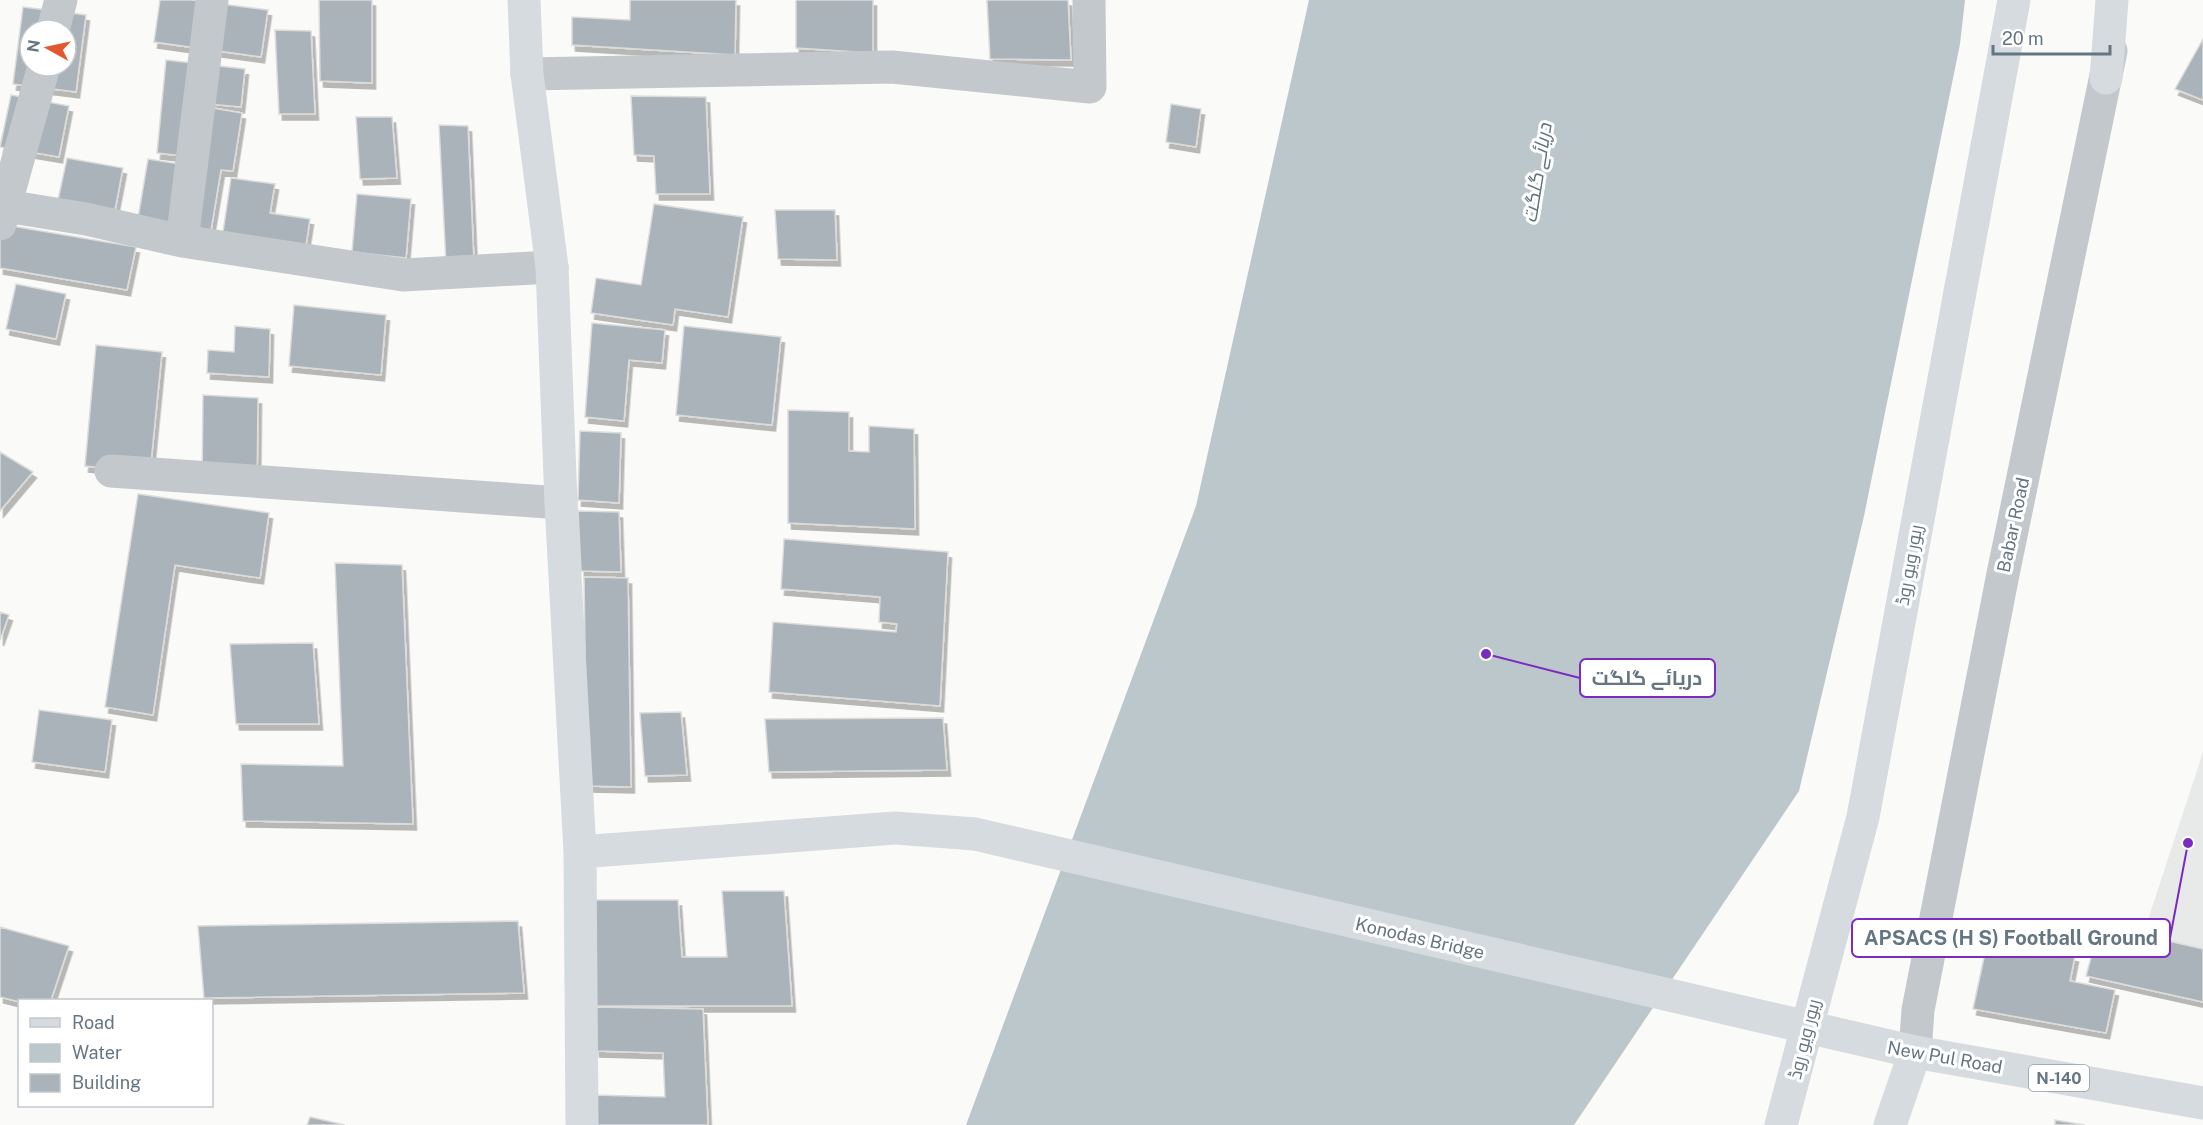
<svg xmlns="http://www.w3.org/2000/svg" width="2203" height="1125" font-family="'Public Sans',Cairo,sans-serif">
<defs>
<filter id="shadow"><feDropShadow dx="3.5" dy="6" stdDeviation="0" flood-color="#0004"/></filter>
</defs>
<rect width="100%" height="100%" fill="#fafaf8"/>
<path fill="#e8e9e9" d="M2203,752V949L2143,935Z"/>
<path fill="#bbc7cb" d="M1309,0H1965L1960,44L1864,516L1799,791L1574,1125H966L1196,506Z"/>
<path fill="#aab3b9" stroke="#dcdcda" stroke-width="1.5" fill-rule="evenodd" filter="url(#shadow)" d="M160,0H192L268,10L261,57L154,42Z
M319,0H372V83L320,81Z
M630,0H736L735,55L572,45V17L630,20Z
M796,0H873V53L796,48Z
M987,0H1068L1071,60L990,59Z
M23,7L86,15L76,92L13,84ZM30,30H66V66H30Z
M275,30L311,31L315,114H279Z
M2203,39V100L2175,89Z
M166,60L245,69L241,107L197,103L192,157L157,153Z
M11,95L69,106L59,157L0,147Z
M631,96L706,97L710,194H656L654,156L634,155Z
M1171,104L1201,109L1196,147L1166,142Z
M207,107L242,113L233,171L221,170L211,230L138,218L148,159L198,167Z
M356,117H392L397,178L360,179Z
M439,125L468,126L474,263H446Z
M67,158L123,168L115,210L58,200Z
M231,178L275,184L270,213L310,219L306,245L223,232Z
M357,194L411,199L406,258L352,252Z
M654,204L743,217L728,317L675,309L673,325L591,313L596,278L641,285Z
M775,210H835L837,260L778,259Z
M0,224L136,247L127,290L0,268Z
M16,284L66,294L56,339L6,329Z
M294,305L386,315L381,375L289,366Z
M592,323L665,330L662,363L629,360L624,421L585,417Z
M235,326L270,329L269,377L207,373L208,350L234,352Z
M684,326L781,337L772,425L676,415Z
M96,345L162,352L150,473L85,466Z
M203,395L258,398L257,488L202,485Z
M788,410L849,412V451L869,452V426L914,429L915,529L788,523Z
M580,431L621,433L619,503L578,500Z
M0,452L33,472L0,511Z
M138,494L269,513L260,578L175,565L153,715L105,707Z
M578,511L619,512L621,572L581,571Z
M784,539L948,552L940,706L769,692L773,622L896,632L897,624L879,622L880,597L781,589Z
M335,563L402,565L413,824L243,821L241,764L343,766Z
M584,577L628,578L631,787L587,786Z
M0,612L9,615L0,640Z
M313,643L319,724H236L230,644Z
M39,710L112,720L105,772L32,762Z
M681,712L687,775L645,776L640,713Z
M943,718L947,770L769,772L765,719Z
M722,891H784L792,1006H589L582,900H678L682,957H727Z
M518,921L524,993L204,998L198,926Z
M2100,925L2203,949V1002L2086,976Z
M0,927L69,946L51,1000L20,1002L0,997Z
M1988,939L2075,956L2070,981L2115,990L2106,1033L1973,1009Z
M594,1007L703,1009L708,1125H595L593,1095L665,1097L663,1053L596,1051Z
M310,1117L345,1125H307Z
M2055,1120L2085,1125H2055Z"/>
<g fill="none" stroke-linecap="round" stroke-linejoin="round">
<path stroke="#c3c8cc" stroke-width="33" d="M53,30L61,0
M527,74L892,67L1090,87L1089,0
M0,205L86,219L182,241L403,275L552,267
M0,224L44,66
M182,241L212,0
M111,471L561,503
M1915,1052L1918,1010L2003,574L2111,51"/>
<path stroke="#d6dbdf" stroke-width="33" d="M524,0L527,74L552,267L561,503L580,852L582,1125
M580,852L895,828L975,834L1915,1052"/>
<path stroke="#d6dbdf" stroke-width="33" d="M2106,78L2112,0
M1781,1125L1863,817L2014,0
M1890,1125L1915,1052L2203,1103"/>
</g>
<g text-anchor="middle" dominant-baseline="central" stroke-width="6" stroke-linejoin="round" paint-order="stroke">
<rect fill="#fff" stroke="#939fa8" stroke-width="1.5" x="2029" y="1065" width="60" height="26" rx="4.5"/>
<g font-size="16" font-weight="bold" fill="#657683">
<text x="2059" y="1078">N-140</text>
</g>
<g font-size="18" fill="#657683" stroke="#fff">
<text transform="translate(2013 525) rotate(-78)">Babar Road</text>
<text transform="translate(1909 565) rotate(-80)">ریور ویو روڈ</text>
<text transform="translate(1420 938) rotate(13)">Konodas Bridge</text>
<text transform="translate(1804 1039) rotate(-76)">ریور ویو روڈ</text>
<text transform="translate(1945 1057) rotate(10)">New Pul Road</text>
</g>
<g font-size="20" font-style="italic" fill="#60757c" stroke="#fff">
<text transform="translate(1537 173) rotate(-81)">دریائے گلگت</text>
</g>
</g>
<path fill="none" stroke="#7b2cbf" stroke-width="2" d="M1486 654L1580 678M2188 843L2170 938"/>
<g fill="#7b2cbf" stroke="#fff" stroke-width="2">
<circle cx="1486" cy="654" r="6"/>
<circle cx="2188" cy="843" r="6"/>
</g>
<g fill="#fff" stroke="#7b2cbf" stroke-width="2">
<rect x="1580" y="659" width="135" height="38" rx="6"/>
<rect x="1852" y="919" width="318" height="38" rx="6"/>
</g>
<g font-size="20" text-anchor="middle" font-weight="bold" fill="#657683">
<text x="1647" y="685">دریائے گلگت</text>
<text x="2011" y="945">APSACS (H S) Football Ground</text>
</g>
<rect x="18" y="999" width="195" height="108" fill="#ffffff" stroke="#c1c8cd" stroke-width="1.5"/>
<rect x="30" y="1018" width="30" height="9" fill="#d6dbdf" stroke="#c1c8cd" stroke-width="1.5"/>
<text x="72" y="1029" font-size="18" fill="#657683">Road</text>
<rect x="30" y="1044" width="30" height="18" fill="#bbc7cb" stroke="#c1c8cd" stroke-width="1.5"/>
<text x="72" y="1059" font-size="18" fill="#657683">Water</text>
<rect x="30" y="1074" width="30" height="18" fill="#aab3b9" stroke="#c1c8cd" stroke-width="1.5"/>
<text x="72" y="1089" font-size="18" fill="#657683">Building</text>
<g transform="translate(48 48) rotate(278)"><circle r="28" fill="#ffffff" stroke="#c1c8cd" stroke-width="1.5"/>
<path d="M0-4.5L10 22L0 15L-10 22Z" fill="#e4572e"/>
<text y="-9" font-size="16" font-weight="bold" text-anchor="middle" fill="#657683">N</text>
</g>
<path d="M1993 45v9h117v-9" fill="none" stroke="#657683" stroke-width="3"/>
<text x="2002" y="45" font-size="18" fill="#657683" stroke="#ffffff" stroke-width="4.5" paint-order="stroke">20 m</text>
</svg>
